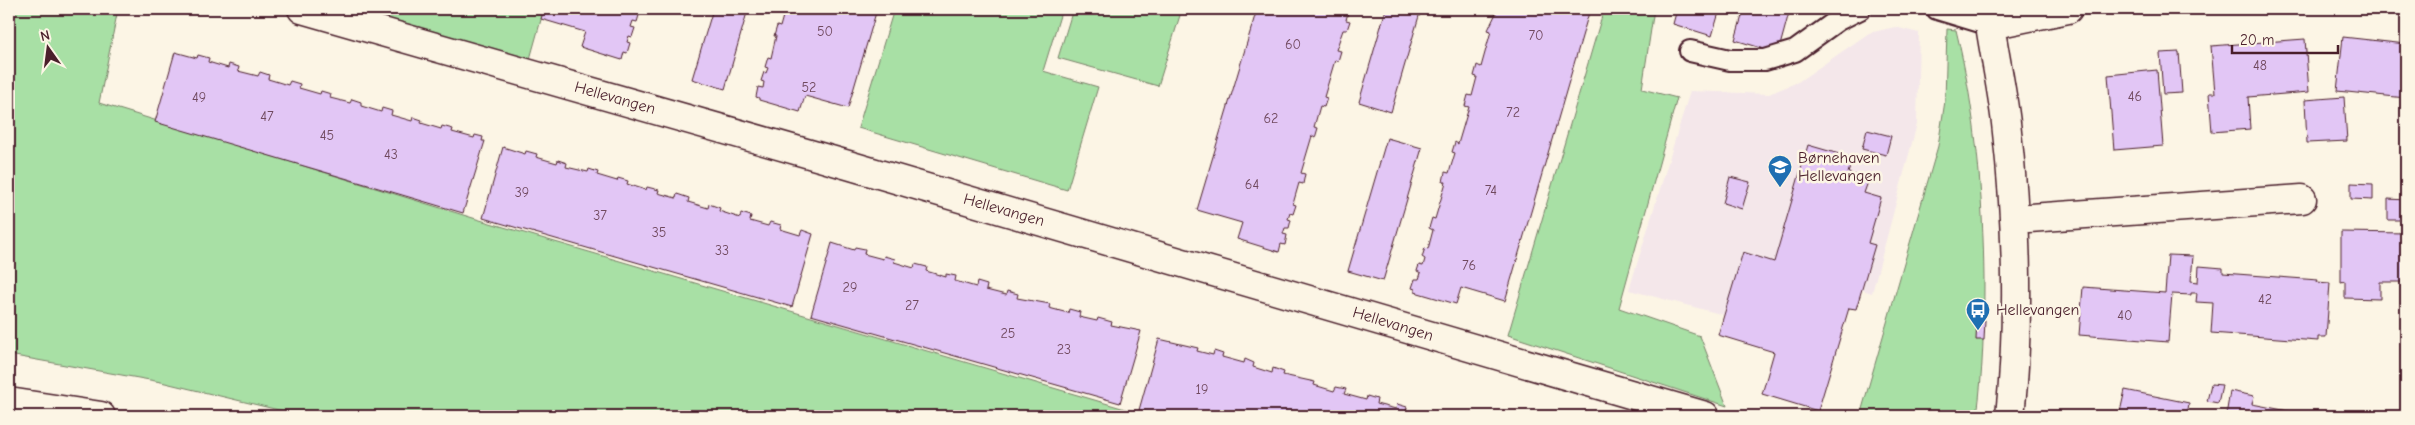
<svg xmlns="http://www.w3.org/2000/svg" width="2415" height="425" font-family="'Comic Neue',sans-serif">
<rect width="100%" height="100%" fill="#fcf5e5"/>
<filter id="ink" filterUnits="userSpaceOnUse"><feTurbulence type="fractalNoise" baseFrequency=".02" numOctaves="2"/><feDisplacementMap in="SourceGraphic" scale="10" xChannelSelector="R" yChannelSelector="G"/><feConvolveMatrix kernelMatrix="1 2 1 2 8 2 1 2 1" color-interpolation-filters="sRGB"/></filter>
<g filter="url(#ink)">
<path fill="#f4e7ea" d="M1895,27L1919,33L1917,124L1872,293L1743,252L1724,315L1629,290L1690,91L1769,94L1798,82L1869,33Z"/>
<path fill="#a8e0a5" stroke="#798068" d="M9,9H118L99,103L473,218L1149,416H304L161,382L9,355Z
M355,9H544L530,59Z
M894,9H1062L1043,71L1098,87L1067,190L858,128Z
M1073,9H1182L1158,86L1058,58Z
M1604,9H1654L1642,89L1677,98L1619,308L1700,336L1727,406L1508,335Z
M1947,29L1956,30C1976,112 1983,194 1984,279C1984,325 1983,371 1977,416H1860L1938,146L1945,101Z"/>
<path fill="#e2c6f5" stroke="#4a1f2b" d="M544,9H637L636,11L640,12L637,22L633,21L631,27L635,28L632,37L629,36L627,42L630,43L627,53L624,52L622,60L580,47L585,32L541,19Z
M713,9H748L725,89L692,79Z
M785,9H877L848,108L805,96L800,112L759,100V98L756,97L758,87L763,88L764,82L761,81L764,72L766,73L768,68L765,67L768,57L771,58L776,36H774L777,26L780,27Z
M1257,9H1349L1346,20L1350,21L1347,30H1343L1336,50L1341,51L1338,61L1335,60L1324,97L1327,98L1324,107L1320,106L1314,127L1318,128L1315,138L1312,136L1301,173L1305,174L1303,184L1299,183L1293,204L1296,205L1293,214L1290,213L1288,219L1291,220L1289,228H1285L1283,234L1287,235L1285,245L1281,244L1279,252L1237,239L1242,223L1197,210Z
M1386,9H1421L1391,112L1359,102Z
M1498,9H1590L1505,301L1461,288L1456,304L1415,292V289L1412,288L1415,279H1419L1421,273L1417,271L1419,265L1423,266L1425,259L1422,257L1425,248L1428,249L1433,230L1429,228L1432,218L1435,219L1446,182H1443L1445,172L1449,173L1455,153L1452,152L1455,142L1458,144L1469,107L1465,106L1468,95L1472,96L1477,77L1474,76L1477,65L1481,67L1491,31L1488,30Z
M1677,9H1720L1712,36L1673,24Z
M1744,9H1790L1778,53L1735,40Z
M2343,37L2406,44V98L2337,91Z
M2305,39L2309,92L2248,97L2250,129L2212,132L2209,93H2215L2211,46Z
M175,52L197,58L198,55L209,58L208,62L228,68L229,64L239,67L238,71L258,76L260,72L269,75L268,79L288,85L290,81L300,84L299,88L320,94L321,91L331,94L330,98L350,103L352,99L361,102V106L381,112L382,108L392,111L391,115L412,121L413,117L422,120L421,123L441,129L442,126L453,129L452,132L474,138L475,135L483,137L482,141H485L463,213L155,122Z
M2179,52L2182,93L2163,94L2160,53Z
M2157,70L2163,146L2114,150L2108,75Z
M2344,97L2347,141L2307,143L2305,100Z
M1867,130L1891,136L1886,155L1862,149Z
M1387,138L1422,148L1383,281L1348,271Z
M1808,145L1853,158L1848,173L1869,179L1864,193L1881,198L1868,243L1875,245L1856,309L1849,308L1818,411L1762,394L1774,352L1718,335L1743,252L1774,262Z
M503,147L525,154L526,151L537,154L536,157L557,163L558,160L567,163L566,167L588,172L589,169L598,172L597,175L617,181L618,178L628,181L627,184L646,190L647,187L659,190L658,193L676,198L677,194L689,198L688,202L708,208L709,204L720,208L719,211L740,218L741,213L751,216L750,221L768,226L770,222L781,225L780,229L800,235L802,230L813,234L792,307L483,218Z
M1730,177L1750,182L1742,209L1723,203Z
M2351,183L2373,184V200L2351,199Z
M2388,199L2406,200V220H2388Z
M2341,232L2406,233V282H2380V299L2345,298V281L2341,282Z
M832,243L854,250L855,247L865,249L864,254L883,259L884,256L895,259L894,262L914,268L915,264L927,267L926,271L946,277V274L956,276L955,281L976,287L977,282L987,285L986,290L1006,295L1007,291L1018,294L1017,298L1050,304L1049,308L1068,313L1069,309L1080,312L1079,317L1097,321L1098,318L1112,322L1111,325L1141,331L1120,403L811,315Z
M2168,255L2193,256L2191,281L2198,282L2199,266L2223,268V273L2318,280L2317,282L2330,283L2326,337H2318V341L2211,333L2213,303L2196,302L2197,293H2191V295L2172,294L2168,342L2079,335L2083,287L2165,293Z
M1977,320H1985L1984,340H1976Z
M1159,339L1198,348L1197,351L1213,355L1214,351L1223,354L1222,357L1244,363L1245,359L1254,363L1253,367L1272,373L1273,368L1284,372L1283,375L1315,382L1314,385L1334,391L1336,387L1346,389L1344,394L1366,400L1367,396L1377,399L1376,404L1396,409L1397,404L1407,407L1406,412L1421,416H1162L1139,410Z
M2211,384L2222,385L2218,403L2207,401Z
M2125,390L2189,403L2187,416H2119Z
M2230,391L2254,396L2252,404L2314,416H2226Z"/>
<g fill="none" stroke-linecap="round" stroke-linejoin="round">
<defs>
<path id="lane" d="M1937,9L1990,25
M1690,51L1730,60H1765L1795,51L1838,20L1860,9"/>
<path id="street" d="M302,9L848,165L1705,416
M2015,219L2302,199
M2010,416C2020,323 2017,216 2006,123C2002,90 1995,57 1990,25L2068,9"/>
<path id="secondary" d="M9,402L101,416"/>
</defs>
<use href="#lane" stroke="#4a1f2b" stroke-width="24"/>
<use href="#street" stroke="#4a1f2b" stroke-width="31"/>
<use href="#secondary" stroke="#4a1f2b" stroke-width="31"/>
<use href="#lane" stroke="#fcf5e5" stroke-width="20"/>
<use href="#street" stroke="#fcf5e5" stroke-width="28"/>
<use href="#secondary" stroke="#fcf5e5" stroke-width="28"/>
</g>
</g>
<defs>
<symbol id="school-pin" viewBox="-11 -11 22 30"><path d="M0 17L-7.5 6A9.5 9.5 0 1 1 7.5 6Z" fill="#1f6fb2" stroke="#fcf5e5"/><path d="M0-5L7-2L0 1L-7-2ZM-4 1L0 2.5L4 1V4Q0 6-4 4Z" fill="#fff"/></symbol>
<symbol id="bus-pin" viewBox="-11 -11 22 30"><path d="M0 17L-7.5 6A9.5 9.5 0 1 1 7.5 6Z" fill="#1f6fb2" stroke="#fcf5e5"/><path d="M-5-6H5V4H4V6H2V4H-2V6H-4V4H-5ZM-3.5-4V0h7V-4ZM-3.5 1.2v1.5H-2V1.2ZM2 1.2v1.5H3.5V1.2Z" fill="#fff"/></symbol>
</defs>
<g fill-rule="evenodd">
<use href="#school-pin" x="1766" y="153" width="28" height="38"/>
<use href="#bus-pin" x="1964" y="296" width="28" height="38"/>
</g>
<g text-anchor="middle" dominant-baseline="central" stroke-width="5" stroke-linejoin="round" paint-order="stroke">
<g font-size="14" fill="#70495e">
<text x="825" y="31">50</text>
<text x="1536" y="35">70</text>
<text x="1293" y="44">60</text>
<text x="2260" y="65">48</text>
<text x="809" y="87">52</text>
<text x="2135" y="96">46</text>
<text x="199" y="97">49</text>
<text x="1513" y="112">72</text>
<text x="267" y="116">47</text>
<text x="1271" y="118">62</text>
<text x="327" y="135">45</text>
<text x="391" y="154">43</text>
<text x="1252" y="184">64</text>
<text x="1491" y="190">74</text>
<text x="522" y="192">39</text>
<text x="600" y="215">37</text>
<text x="659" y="232">35</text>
<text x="722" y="250">33</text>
<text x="1469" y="265">76</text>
<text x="850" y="287">29</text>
<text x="2265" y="299">42</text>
<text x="912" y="305">27</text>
<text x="2125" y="315">40</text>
<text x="1008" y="333">25</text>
<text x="1064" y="349">23</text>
<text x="1202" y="389">19</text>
</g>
<g font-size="16" fill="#4a1f2b" stroke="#fcf5e5">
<text transform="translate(615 98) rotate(16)">Hellevangen</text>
<text transform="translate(1004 210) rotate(16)">Hellevangen</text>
<text transform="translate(1393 324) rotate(17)">Hellevangen</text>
</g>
<g font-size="16" fill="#4a1f2b" stroke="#fcf5e5" text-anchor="start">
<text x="1798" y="158">Børnehaven<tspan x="1798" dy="18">Hellevangen</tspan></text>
<text x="1996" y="310">Hellevangen</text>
</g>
</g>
<rect width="2415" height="425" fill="none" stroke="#fcf5e5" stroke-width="30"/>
<rect x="15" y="15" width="2385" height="395" fill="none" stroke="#4a1f2b" stroke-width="2" filter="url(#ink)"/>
<g transform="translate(48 48) rotate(346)" stroke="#fcf5e5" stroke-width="4" paint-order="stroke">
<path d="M0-4L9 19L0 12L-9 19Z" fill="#4a1f2b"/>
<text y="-8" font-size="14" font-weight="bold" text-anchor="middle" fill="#4a1f2b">N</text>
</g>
<path d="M2232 45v8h106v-8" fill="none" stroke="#4a1f2b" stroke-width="2.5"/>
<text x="2240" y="45" font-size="15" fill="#4a1f2b" stroke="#fcf5e5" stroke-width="4" paint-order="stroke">20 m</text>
</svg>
